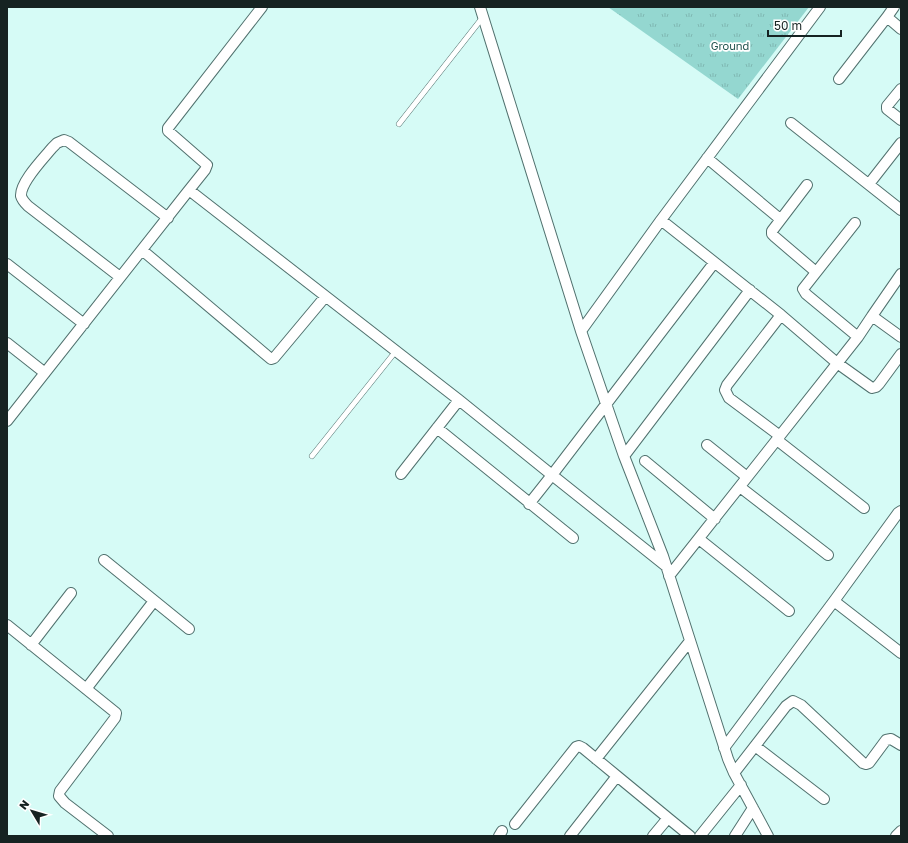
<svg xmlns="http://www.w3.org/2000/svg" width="908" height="843" font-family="'Golos Text',sans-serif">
<defs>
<pattern id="park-tufts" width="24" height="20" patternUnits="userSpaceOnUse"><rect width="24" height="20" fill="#94d7d0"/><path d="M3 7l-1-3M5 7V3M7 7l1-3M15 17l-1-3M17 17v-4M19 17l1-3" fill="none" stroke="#7fb8b2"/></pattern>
</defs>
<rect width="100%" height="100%" fill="#d6fbf6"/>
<path fill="url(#park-tufts)" d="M608,7H809L738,99Z"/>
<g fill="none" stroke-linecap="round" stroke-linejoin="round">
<defs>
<path id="lane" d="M399,124L483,17
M312,456L396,351"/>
<path id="street" d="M480,7L581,331L624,456L663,556L728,759L734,773L768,836
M894,7L887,17L901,29
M839,79L887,17
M901,89L887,106V109L901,120
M791,123L901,210
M707,158L780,219
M869,184L901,143
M807,185L772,231V234L775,237L816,272
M189,190L205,170L207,165L168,131V128L262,7
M661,220L820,7
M855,223L803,289L806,294L858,337
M142,250L271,359L274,358L325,297
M7,264L84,324
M120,277L28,206C25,203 22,200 21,196C20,182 44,158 52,148L57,143L64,140L69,142L168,218
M872,316L901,274
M581,331L661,220L781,315
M7,343L45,373
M7,421L189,190L459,400L552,475L529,504
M437,428L573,538
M780,436L729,398L725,390L727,385L781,315L837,363L872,388L876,387L879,384L901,354
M777,440L864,508
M707,445L747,477
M624,456L750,290
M645,461L715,519
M401,474L459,400
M740,487L828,555
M699,539L789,611
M104,560L189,629
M666,566L552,475L714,263
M669,576L858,337L872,316L901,337
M834,601L901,653
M7,625L116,713L115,718L60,791L59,796L65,803L108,836
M31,645L71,593
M86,689L154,601
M755,746L824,799
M724,748L834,601L898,513L901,511
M596,759L690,641
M734,773L786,706L793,701L801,705L863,763L866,764L869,763L886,740L891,739L901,745
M515,824L576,747L579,746L583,748L617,776
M499,836L502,831
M570,836L617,776L668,818
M653,836L668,818L690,836
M700,836L741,785
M735,836L753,808
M896,836L901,831"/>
</defs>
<use href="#lane" stroke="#51716e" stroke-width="6"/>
<use href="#street" stroke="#51716e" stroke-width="12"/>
<use href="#lane" stroke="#fff" stroke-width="5"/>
<use href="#street" stroke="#fff" stroke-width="10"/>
</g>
<g text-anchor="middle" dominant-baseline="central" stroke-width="3.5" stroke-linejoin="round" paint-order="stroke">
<g font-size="11" fill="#245651" stroke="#fff">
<text x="730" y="45">Ground</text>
</g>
</g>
<rect width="908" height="843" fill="none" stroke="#162322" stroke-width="16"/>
<g transform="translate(32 811) rotate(308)" stroke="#ffffff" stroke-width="3" paint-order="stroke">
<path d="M0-3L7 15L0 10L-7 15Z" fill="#162322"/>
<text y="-6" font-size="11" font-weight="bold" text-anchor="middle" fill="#162322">N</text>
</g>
<path d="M768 30v6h73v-6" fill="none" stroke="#162322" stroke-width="2"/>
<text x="774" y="30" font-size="12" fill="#162322" stroke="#ffffff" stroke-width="3" paint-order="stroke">50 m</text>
</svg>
